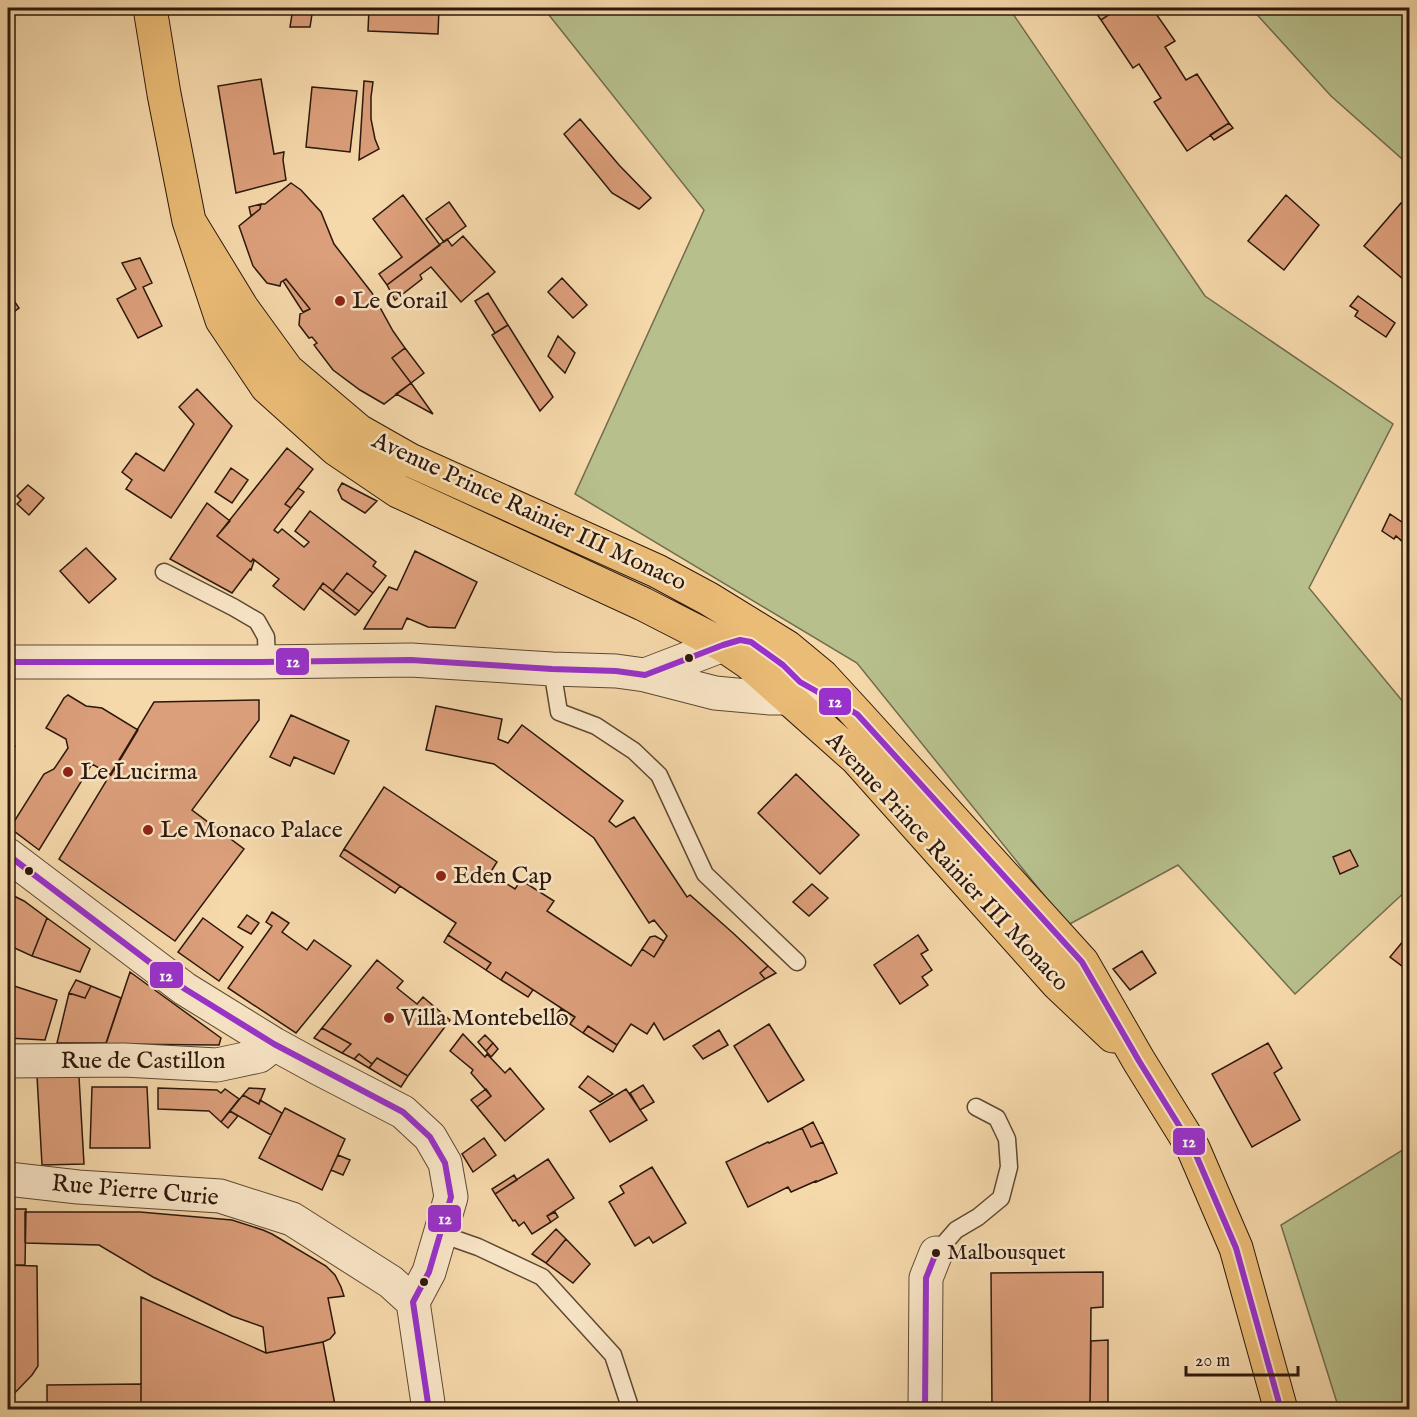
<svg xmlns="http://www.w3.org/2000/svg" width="1417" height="1417" font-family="'IM FELL English',serif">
<rect width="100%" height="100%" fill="#f6d9ab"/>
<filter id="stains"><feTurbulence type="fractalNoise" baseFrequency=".00333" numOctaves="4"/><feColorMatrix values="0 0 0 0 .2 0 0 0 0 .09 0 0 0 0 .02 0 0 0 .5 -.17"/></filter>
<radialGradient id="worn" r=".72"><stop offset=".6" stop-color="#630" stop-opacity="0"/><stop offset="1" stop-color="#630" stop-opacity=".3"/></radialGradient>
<path fill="#b7c08d" stroke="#726c4c" stroke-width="1.5" d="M549,8H1009L1205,296L1393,424L1309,588L1409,709V888L1295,994L1178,865L1068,925L857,663L575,494L704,210L545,10Z
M1251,8H1409V165L1331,96Z
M1409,1146V1409H1339L1281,1225Z"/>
<path fill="#dc9f7b" stroke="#2c180b" stroke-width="1.5" d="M293,8H313L310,27H290Z
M369,8H439L438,34L368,31Z
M1104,8H1119L1101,20L1096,13Z
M1119,8H1152L1175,41L1165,47L1186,80L1197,74L1229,123L1187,151L1154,102L1161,98L1139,64L1133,68L1101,20Z
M261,79L274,154L284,152L283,160L286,180L236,193L218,86Z
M364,81L373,82L371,97V119L375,139L379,149L359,160Z
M312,87L357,91L350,152L306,147Z
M580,119L619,165L651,198L639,209L612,193L564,134Z
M1229,123L1233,128L1214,140L1210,135Z
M291,183L301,190L321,212L334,244L372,293L393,331L405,348L392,358L411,383L384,404L360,390L333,370L314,345L317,343L312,337L309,338L299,325L300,314L310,309L286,279L281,282L280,286L267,283L253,266L239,226L260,209L261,204H265Z
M403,195L440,245L387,285L379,274L402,257L373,219Z
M1286,195L1319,225L1284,270L1248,241Z
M449,202L466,226L444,242L426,219Z
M1401,203L1410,210V285L1364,246Z
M261,204L260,209L251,216L249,207Z
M463,236L495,272L461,302L431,267L420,275L422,279L395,300L387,285L447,239L452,246Z
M140,258L152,283L143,287L162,326L138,338L117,299L136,289L122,263Z
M562,278L587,305L573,318L548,292Z
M286,279L310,309L303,312L283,281Z
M8,292L19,308L8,316Z
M488,293L508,325L495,333L475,301Z
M1358,296L1395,323L1386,337L1355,316L1358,311L1350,306Z
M508,325L553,397L540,411L492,335Z
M558,336L575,353L565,373L548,356Z
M405,348L424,373L411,383L392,358Z
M411,383L433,414L396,394Z
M197,389L232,426L171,518L126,489L132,480L122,472L136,453L164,471L194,424L179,407Z
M287,448L313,469L285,504L291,508L274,530L278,533L282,529L304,547L309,542L295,531L310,511L376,562L373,566L386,576L373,593L347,573L333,591L323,583L304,610L273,586L279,579L253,559L251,562L217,536Z
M231,468L248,480L232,503L215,492Z
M342,483L377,501L365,513L342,499L338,490Z
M28,485L44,498L29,515L17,504L21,500L17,496Z
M298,488L304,492L291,508L285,504Z
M207,503L230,521L217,536L251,562L253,559L254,561L251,570L250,569L232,593L170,559Z
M1390,514L1405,524L1410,519V553L1403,547L1405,544L1396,536L1394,539L1382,531Z
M86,548L116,579L89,603L60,571Z
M415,551L477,582L455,628L428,627L407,618L402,629H364L389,587L397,590Z
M347,573L373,593L359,611L333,591Z
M323,583L359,611L355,615L320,588Z
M68,695L86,706L102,708L138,730L111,775L92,764L39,850L10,828L44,774L54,769L68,748L66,739L46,728L64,698Z
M259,700V720L192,810L244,849L175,941L59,859L154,702Z
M436,706L502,719L498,739L508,743L522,725L623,801L609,821L616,827L634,817L687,897L690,895L733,933L768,966L760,973L765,979L664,1040L654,1023L647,1034L631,1024L617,1045L588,1026L583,1033L570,1024L575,1017L506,972L501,980L486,970L491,963L448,935L456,923L344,849L384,787L497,862L490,873L515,889L521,880L554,901L547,911L631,966L642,949L654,957L667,936L654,920L649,923L594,838L494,764L426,750Z
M291,715L349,741L334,774L294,757L290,766L270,757Z
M8,742L15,746L8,758Z
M796,774L859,835L820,874L758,813Z
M344,849L400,886L395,893L340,856Z
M1350,850L1358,866L1340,874L1333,857Z
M812,884L828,898L809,916L793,902Z
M14,896L24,901L47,918L32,956L8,945V915L12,898Z
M272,912L289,923L282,932L307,950L314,940L351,966L296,1033L228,988L272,926L266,922Z
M247,915L259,923L251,934L238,927Z
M47,918L90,949L80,972L32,956Z
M203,918L243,947L219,981L178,952Z
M448,935L491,963L486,970L444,942Z
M918,935L928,950L921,954L932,970L922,977L928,985L900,1004L874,965Z
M655,936L664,941L654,957L642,949L650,937Z
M1404,940L1410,944V972L1390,957Z
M1142,951L1156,973L1130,990L1113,969Z
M377,960L403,981L397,988L417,1004L423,997L450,1020L408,1076L377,1058L372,1064L359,1054L354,1059L342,1053L351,1044L322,1028Z
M768,966L776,973L765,979L760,973Z
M130,972L221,1038L219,1045L106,1044Z
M506,972L533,990L528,997L501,980Z
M76,980L91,986L85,998L69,993Z
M8,984L57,1000L45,1040L8,1038Z
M91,986L121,998L106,1043H57L69,993L85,998Z
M561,1009L575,1017L570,1024L556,1015Z
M769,1024L804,1080L768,1102L734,1046Z
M588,1026L617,1045L613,1052L583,1033Z
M322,1028L351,1044L342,1053L314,1038Z
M719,1030L728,1045L703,1059L693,1046Z
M463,1034L485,1057L487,1054L505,1073L510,1068L544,1109L505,1141L477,1107L491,1096L471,1073L473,1070L450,1051Z
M485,1035L493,1043L486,1051L478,1042Z
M493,1043L498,1049L491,1057L486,1051Z
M1268,1043L1282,1068L1274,1073L1300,1120L1252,1147L1212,1074Z
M359,1054L372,1064L369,1068L354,1059Z
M377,1058L408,1076L401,1087L369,1068Z
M37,1076L79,1077L84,1164L42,1165Z
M588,1076L613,1094L600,1102L579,1087Z
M643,1085L654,1102L640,1110L630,1093Z
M92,1087H147L150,1148H90Z
M158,1088L217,1090L221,1093L225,1089L239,1099L221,1122L209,1111L158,1109Z
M249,1088L265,1089L259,1104L243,1095Z
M486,1089L491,1096L477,1107L471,1100Z
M626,1089L647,1120L610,1142L590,1111Z
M243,1095L259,1104L260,1100L282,1113L271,1135L230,1111Z
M285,1108L345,1139L322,1190L259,1158Z
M230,1111L238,1116L228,1128L221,1122Z
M813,1122L823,1142L811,1147L802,1128Z
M802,1128L811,1147L823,1142L837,1173L816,1182V1181L791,1192L788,1187L748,1207L726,1162L768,1142L769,1143Z
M484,1138L496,1155L473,1172L462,1154Z
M338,1155L350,1160L343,1175L331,1170Z
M548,1159L574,1198L547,1216L551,1222L532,1234L524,1222L519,1226L515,1220L513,1221L495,1194Z
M652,1167L686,1223L653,1243L649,1237L635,1246L609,1202L624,1193L620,1186Z
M514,1175L517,1180L495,1194L492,1189Z
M8,1209H26L25,1265H8Z
M25,1212H140L232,1220L263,1230L272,1234L326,1266L335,1275L341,1287L344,1296L328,1298L335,1333L330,1339L323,1342L266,1353L263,1327L232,1316L153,1277L99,1245L25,1243Z
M555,1212L558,1217L551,1222L547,1216Z
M556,1229L566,1239L546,1263L532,1254Z
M566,1239L590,1264L573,1283L546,1263Z
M8,1265L37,1266L38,1366L32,1375L8,1400Z
M1103,1272V1307L1091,1308L1090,1403L1108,1402V1410H992L991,1273Z
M141,1297L266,1353L323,1342L336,1410H141Z
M1108,1340V1402L1090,1403L1091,1341Z
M141,1384V1410H47V1385Z"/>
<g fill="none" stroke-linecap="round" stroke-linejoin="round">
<defs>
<path id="lane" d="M164,572L233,607L257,621L266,637L267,662
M552,669L559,712L596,726L634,751L659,775L705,874L797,962
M441,1234L478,1247L542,1277L613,1355L631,1410
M936,1253L956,1230L978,1217L1001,1198L1009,1167L1007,1139L997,1118L976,1107"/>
<path id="street" d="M8,662H260L411,660L552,669L616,671L645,675L715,693L770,698H789
M645,675L723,645L740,640L751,642L783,665L800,682L831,699
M8,855L185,989L274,1044L316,1067L403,1112L430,1137L445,1163L451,1197L429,1272L413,1302L429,1410
M8,1061L124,1060L217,1065L259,1056L274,1044
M8,1179L78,1187L220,1196L292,1219L391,1282L413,1302
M925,1410L926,1278L936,1253"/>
<path id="primary" d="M150,8L164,94L189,221L222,320L267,387L336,449L398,491L643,604L723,645L748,662L857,759L1058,984L1113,1036
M189,221L242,308L287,370L359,431L410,460L657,571L709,599L787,647L822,676L857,714L1082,962L1139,1061L1193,1148L1236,1248L1281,1410"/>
</defs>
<use href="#lane" stroke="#5e4833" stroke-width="19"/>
<use href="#street" stroke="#5e4833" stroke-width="35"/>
<use href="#primary" stroke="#2c180b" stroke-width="35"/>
<use href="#lane" stroke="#f9e6c8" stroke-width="16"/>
<use href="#street" stroke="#f9e6c8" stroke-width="33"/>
<use href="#primary" stroke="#ebbc76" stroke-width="33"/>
<defs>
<path id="bus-1" d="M8,662H260L411,660L552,669L616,671L645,675L723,645L740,640L751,642L783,665L800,682L857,714L1082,962L1139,1061L1193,1148L1236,1248L1281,1410
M8,855L185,989L274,1044L403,1112L430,1137L445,1163L451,1197L429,1272L413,1302L429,1410
M925,1410L926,1278L936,1253"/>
</defs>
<use href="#bus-1" stroke="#f9e6c8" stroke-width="10"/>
<use href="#bus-1" stroke="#9932cc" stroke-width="6"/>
</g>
<g fill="#8f2418" stroke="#f9e6c8" stroke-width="2">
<circle cx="340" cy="301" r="6"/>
<circle cx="68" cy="772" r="6"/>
<circle cx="148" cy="830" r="6"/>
<circle cx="441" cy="876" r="6"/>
<circle cx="389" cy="1018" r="6"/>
</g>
<g fill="#2c180b" stroke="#f9e6c8" stroke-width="2">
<circle cx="689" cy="658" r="5"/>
<circle cx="29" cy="871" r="5"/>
<circle cx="936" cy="1253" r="5"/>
<circle cx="424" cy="1282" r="5"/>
</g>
<g text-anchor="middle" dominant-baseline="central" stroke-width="5" stroke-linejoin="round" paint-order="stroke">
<g font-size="22" fill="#2c180b" stroke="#f9e6c8" text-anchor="start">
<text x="947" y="1253">Malbousquet</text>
</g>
<g font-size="24" fill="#2c180b" stroke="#f9e6c8" text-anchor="start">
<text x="352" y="301">Le Corail</text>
<text x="80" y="772">Le Lucirma</text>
<text x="160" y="830">Le Monaco Palace</text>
<text x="453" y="876">Eden Cap</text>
<text x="401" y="1018">Villa Montebello</text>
</g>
<g font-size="24" fill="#2c180b" stroke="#f9e6c8">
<text transform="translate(529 512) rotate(25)">Avenue Prince Rainier III Monaco</text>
<text transform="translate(947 862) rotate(47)">Avenue Prince Rainier III Monaco</text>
<text x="143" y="1061">Rue de Castillon</text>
<text transform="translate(135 1191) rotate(5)">Rue Pierre Curie</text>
</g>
</g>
<g stroke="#f9e6c8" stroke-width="2">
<rect x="275" y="647" width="35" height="29" rx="6" fill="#9932cc"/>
<rect x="818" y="687" width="34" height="29" rx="6" fill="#9932cc"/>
<rect x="149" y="961" width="35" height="28" rx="6" fill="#9932cc"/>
<rect x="1172" y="1127" width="34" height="29" rx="6" fill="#9932cc"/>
<rect x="427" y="1204" width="35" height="29" rx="6" fill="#9932cc"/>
</g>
<g font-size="16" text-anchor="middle" font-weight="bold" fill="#fff">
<text x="293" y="667">12</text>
<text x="835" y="707">12</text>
<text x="166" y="981">12</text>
<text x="1189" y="1147">12</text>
<text x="445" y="1224">12</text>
</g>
<rect width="1417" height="1417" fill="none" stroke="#f6d9ab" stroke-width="30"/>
<rect x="9" y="9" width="1399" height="1399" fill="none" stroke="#2c180b" stroke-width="3"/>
<rect x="15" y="15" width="1387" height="1387" fill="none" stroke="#2c180b" stroke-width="1.5"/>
<path d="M1186 1366v9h112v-9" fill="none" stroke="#2c180b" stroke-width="3"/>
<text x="1195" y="1366" font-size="18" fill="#2c180b" stroke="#f9e6c8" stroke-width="4.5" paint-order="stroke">20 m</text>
<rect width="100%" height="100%" filter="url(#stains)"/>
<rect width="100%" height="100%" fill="url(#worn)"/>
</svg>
